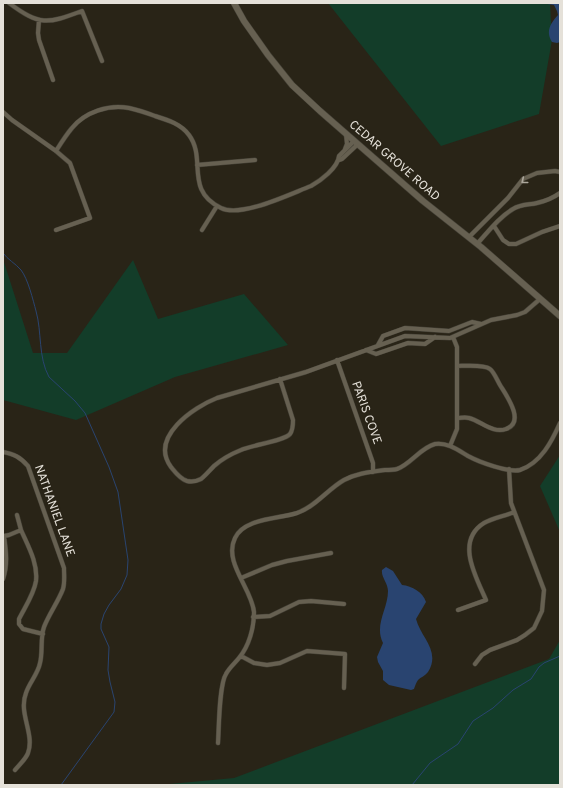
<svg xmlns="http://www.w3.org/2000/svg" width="563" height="788" font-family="Overpass,sans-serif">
<rect width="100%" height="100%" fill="#292417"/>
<path fill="#133d29" d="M328,3H550L552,40L539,114L441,146Z
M3,259L33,353H67L133,260L158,319L244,294L288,345L175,377L76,420L3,400Z
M560,455V532L540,486Z
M560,640V785H159L234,778L549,659Z"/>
<path fill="#294470" d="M541,3H560V42L557,43L552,42C545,31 551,23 558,15L557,11L554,5Z
M386,567L393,571L402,585C412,586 423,592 426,602L416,619C421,638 441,651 428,672C425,676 421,677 418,680C416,683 415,686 414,689L411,690L389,685L383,680V671L378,662L377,657L383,643C374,625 388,609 388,591C388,583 381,577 382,570Z"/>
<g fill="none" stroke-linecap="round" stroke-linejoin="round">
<path stroke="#294470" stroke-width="1" d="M3,253C8,260 15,263 21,270C28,279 33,300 36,311C42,332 38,357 49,377L75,401L85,413L109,467L118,492L128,560L127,575L121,589L109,605L104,614L101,624V629L109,647L108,670L110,682L115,702L114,712L61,785
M412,785L430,763L458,744L473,721L493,708L513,690L531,679L539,667L544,663L560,656"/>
<defs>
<path id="minor" d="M9,3C40,26 47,24 82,11L102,61
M39,20L38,33L39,40L53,80
M3,112L12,120L56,151L70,163L90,218L56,230
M345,149L347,144L346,134
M56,151C61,143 66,135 72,128C85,112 109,104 129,108C138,110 147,113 155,116C168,120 181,124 189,135C207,159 184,190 221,208C241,218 290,194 311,186C320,181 338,168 339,156L354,141
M339,160L342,159L358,144
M197,165L255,160
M494,226L503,240L509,244H516L542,232L560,226
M202,230L217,206
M469,237L508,198L523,179L537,173L555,171L560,172
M477,244C488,232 499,217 513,209C521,204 529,205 537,203C546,201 553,198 560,193
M378,345L383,336L405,328L449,331L472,322L481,324
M366,350L376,354L408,343L425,344L435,337
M337,360L373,463V472
M457,366C464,366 484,364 490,369C494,372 497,380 500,385C506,395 526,422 506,429C493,434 481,421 469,418C465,417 461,418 457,418
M280,379L293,420C293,425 293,430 290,434C284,441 252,445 241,450C231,454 222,459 214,466C210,470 206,475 201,479C197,481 191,482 187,481C180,479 175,472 171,467C149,437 194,407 217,398L306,372L405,336L450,338L491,320L517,315L525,312L540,299
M450,446L457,429V347L453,337
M3,452C14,454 20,457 28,466L64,568C64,575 65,582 63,589C58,602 49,614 44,627C40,638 43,652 40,663C38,674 29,683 26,693C18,713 35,734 28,753C26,759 19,765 15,770
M17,515L21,530
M241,578L272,565L287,561L331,553
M3,579C8,564 6,551 4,536L9,535L21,530C28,546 38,563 36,581C34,594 25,607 19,619V624L23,629L43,634
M458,610L486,600C476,577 455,541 484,523C493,518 505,516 514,512
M253,617L270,616L299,602L311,601L344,604
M241,656L254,663L267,665L280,663L307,651L345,654L344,688
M475,664L482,655L490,650L517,640L525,635L534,628L542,611L544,590L511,503L509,469
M218,743C219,728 219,685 226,674C229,668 235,663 239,658C249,646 254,628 254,612C252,589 223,562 235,538C244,518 279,519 297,513C315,507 328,489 344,480C357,473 371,472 385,470C389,470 393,470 397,469C411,464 420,448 435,444C447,442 458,450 468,456C479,462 509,473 520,470C541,463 552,441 560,423"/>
<path id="secondary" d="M234,3L244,21L268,55L292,85L320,111L423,201L481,247L560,316"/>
</defs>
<use href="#minor" stroke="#444036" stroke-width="5"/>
<use href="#secondary" stroke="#444036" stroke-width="7"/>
<use href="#minor" stroke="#666051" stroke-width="4"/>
<use href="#secondary" stroke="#666051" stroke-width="6"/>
</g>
<defs><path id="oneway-chevron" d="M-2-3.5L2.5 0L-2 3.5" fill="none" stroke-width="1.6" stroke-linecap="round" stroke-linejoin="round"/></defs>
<use stroke="#aca79c" href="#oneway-chevron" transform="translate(524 181) rotate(141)"/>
<g text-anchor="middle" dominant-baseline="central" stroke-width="3" stroke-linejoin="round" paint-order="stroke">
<g font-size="12" fill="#e5e1d9" stroke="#292417">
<text transform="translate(394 161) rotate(41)">CEDAR GROVE ROAD</text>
<text transform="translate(366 413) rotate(70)">PARIS COVE</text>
<text transform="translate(54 511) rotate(70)">NATHANIEL LANE</text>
</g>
</g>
<rect width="563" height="788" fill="none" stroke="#e5e1d9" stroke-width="8"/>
</svg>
